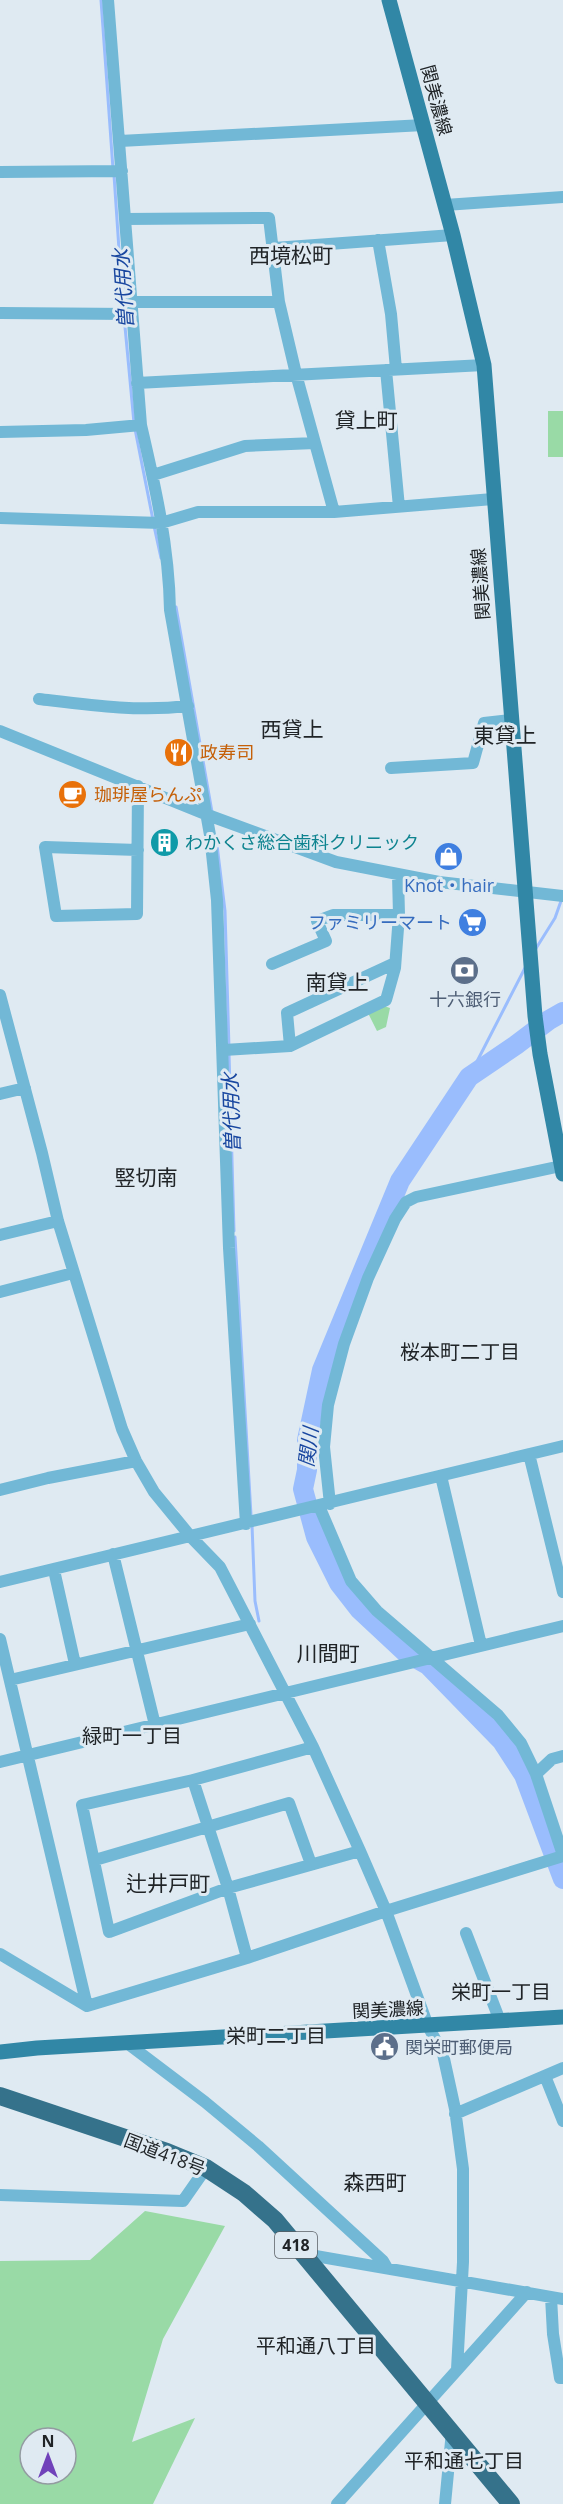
<svg xmlns="http://www.w3.org/2000/svg" width="563" height="2504" font-family="'Open Sans','Noto Sans JP',sans-serif">
<rect width="100%" height="100%" fill="#dfeaf2"/>
<path fill="#99daa6" fill-rule="evenodd" d="M548,411H563V457H548Z
M381,1005L390,1008L386,1027L377,1031L367,1011Z
M145,2211L225,2226L163,2339L132,2442L195,2418L153,2504H0V2261L90,2260ZM30,2438H66V2474H30Z"/>
<g fill="none" stroke-linecap="round" stroke-linejoin="round">
<path stroke="#9abdfd" stroke-width="3" d="M101,0L113,169
M114,175L123,309
M124,316L134,423
M135,429L153,520
M154,526L161,558
M176,607L212,812
M217,845L225,911L229,1048
M535,950L555,918L561,901
M229,1054L234,1231
M469,1077L526,966
M235,1237L251,1515
M252,1525L255,1601L259,1621"/>
<path stroke="#9abdfd" stroke-width="20" d="M563,1012L549,1020L516,1045L469,1077L400,1181L322,1370L307,1440V1470L303,1489L316,1537L339,1583L360,1610L405,1652L428,1665L502,1741L524,1775L563,1879"/>
<path stroke="#72b8d6" stroke-width="12" d="M108,0L141,425C155,485 169,547 170,610L210,835L217,900L229,1248L246,1524
M120,141L424,125
M0,172L122,171
M445,205L563,197
M125,219L269,218L279,302L296,374L334,512
M378,240L391,314L396,369
M274,248L453,235
M131,302H279
M0,313L131,314
M386,370L399,507
M137,383L484,365
M0,432L86,430L141,425
M153,475L245,446L315,443
M0,518L161,523L198,512H334L493,499
M39,699C89,705 137,712 188,706
M0,731L205,814L336,862L439,882L563,896
M391,768L473,763L484,723L511,720
M138,850L45,847L56,916L137,914L138,786
M272,964L326,941L317,921L333,915H399L398,875
M0,995L42,1153L58,1221L122,1429L136,1461L154,1492L191,1537L220,1567L313,1747L360,1851L386,1911L428,2026L443,2054L455,2109L463,2169V2262L457,2369
M290,1046L287,1013L395,963
M224,1050L290,1046L386,1000L395,968L399,915
M0,1094L25,1088
M0,1235L58,1221
M0,1292L73,1273
M529,1454L563,1592
M441,1476L481,1645
M0,1490L48,1478L136,1461
M330,1504L324,1447L328,1405L344,1344L368,1278L395,1219L406,1202L416,1197L561,1166
M319,1506L351,1581L377,1611L498,1715L521,1743L536,1774L563,1855
M113,1554L155,1725
M54,1570L75,1664
M0,1582L563,1446
M0,1639L87,2006
M10,1680L250,1624
M313,1747L193,1780L82,1805L109,1932L228,1888L360,1851
M0,1762L563,1626
M536,1774L552,1759L563,1756
M193,1780L228,1888L247,1958
M95,1860L289,1803L311,1864
M466,1933L500,2021
M0,1954L87,2006L247,1958L386,1911L563,1856
M127,2043L205,2102L258,2146L383,2261L387,2268
M545,2076L563,2121
M455,2114L563,2068
M0,2195L183,2201L206,2168
M304,2254L563,2299
M551,2297L553,2334L560,2378H563
M337,2504L527,2292
M445,2504L452,2431"/>
<path stroke="#3187a6" stroke-width="15" d="M389,0L453,235L484,365L535,1016L540,1054L563,1174
M0,2052L37,2048L563,2017"/>
<path stroke="#35728b" stroke-width="18" d="M0,2096L167,2152L206,2168L244,2193L275,2220L511,2504"/>
</g>
<defs>
<symbol id="restaurant-disc" viewBox="-11 -11 22 22"><circle r="9.5" fill="#e8710a" stroke="#dfeaf2"/><path d="M-5-6h1v4h1v-4h1v4h1v-4h1v5L-1.5 .5V6h-2V.5L-5-1ZM5-6V6H3V1.5H1.5Q1.5-4 5-6Z" fill="#fff"/></symbol>
<symbol id="cafe-disc" viewBox="-11 -11 22 22"><circle r="9.5" fill="#e8710a" stroke="#dfeaf2"/><path d="M-5.5-4.5H6V0H3Q3 3.5 0 3.5H-2.5Q-5.5 3.5-5.5 0ZM3-3.2v2h1.7v-2ZM-6 4.5H4V6H-6Z" fill="#fff"/></symbol>
<symbol id="building-disc" viewBox="-11 -11 22 22"><circle r="9.5" fill="#0f9aa8" stroke="#dfeaf2"/><path d="M-4-6H4V6H1V3H-1V6H-4ZM-2.5-4.3h1.7v1.8h-1.7ZM.8-4.3h1.7v1.8H.8ZM-2.5-1h1.7V.8h-1.7ZM.8-1h1.7V.8H.8Z" fill="#fff"/></symbol>
<symbol id="shop-disc" viewBox="-11 -11 22 22"><circle r="9.5" fill="#3f7fe0" stroke="#dfeaf2"/><path d="M-5-2.5h2.3a2.7 3.5 0 0 1 5.4 0H5L5.5 6h-11ZM-1.5-2.5h3a1.5 2.3 0 0 0-3 0Z" fill="#fff"/></symbol>
<symbol id="supermarket-disc" viewBox="-11 -11 22 22"><circle r="9.5" fill="#3f7fe0" stroke="#dfeaf2"/><path d="M-6-5.5h2.5l.6 2H6L4.5 2H-2.5L-4.4-4H-6ZM-1.5 3.2a1.3 1.3 0 1 0 .1 0ZM3 3.2a1.3 1.3 0 1 0 .1 0Z" fill="#fff"/></symbol>
<symbol id="bank-disc" viewBox="-11 -11 22 22"><circle r="9.5" fill="#5c6f8a" stroke="#dfeaf2"/><path d="M-6-4H6V4H-6ZM0-2.3a2.3 2.3 0 1 0 0 4.6a2.3 2.3 0 1 0 0-4.6Z" fill="#fff"/></symbol>
<symbol id="civic-disc" viewBox="-11 -11 22 22"><circle r="9.5" fill="#5c6f8a" stroke="#dfeaf2"/><path d="M-.6-6.5H3V-4.5H.6V-3L4-1V1h2V6H-6V1h2V-1L-.6-3ZM-1.2 2.5V6h2.4V2.5Z" fill="#fff"/></symbol>
</defs>
<g fill-rule="evenodd">
<use href="#restaurant-disc" x="162" y="736" width="33" height="33"/>
<use href="#cafe-disc" x="56" y="778" width="33" height="33"/>
<use href="#building-disc" x="148" y="826" width="33" height="33"/>
<use href="#shop-disc" x="432" y="840" width="33" height="33"/>
<use href="#supermarket-disc" x="456" y="906" width="33" height="33"/>
<use href="#bank-disc" x="448" y="954" width="33" height="33"/>
<use href="#civic-disc" x="368" y="2030" width="33" height="33"/>
</g>
<g text-anchor="middle" dominant-baseline="central" stroke-width="6" stroke-linejoin="round" paint-order="stroke">
<rect fill="#dfeaf2" stroke="#595f64" stroke-width="1.5" x="275" y="2232" width="42" height="26" rx="4.5"/>
<g font-size="16" font-weight="bold" fill="#202427">
<text x="296" y="2245">418</text>
</g>
<g font-size="18" fill="#202427" stroke="#dfeaf2">
<text transform="translate(437 100) rotate(75)">関美濃線</text>
<text transform="translate(480 584) rotate(-94)">関美濃線</text>
<text transform="translate(388 2009) rotate(-3)">関美濃線</text>
<text transform="translate(165 2154) rotate(21)">国道418号</text>
</g>
<g font-size="18" fill="#c56008" stroke="#dfeaf2" text-anchor="start">
<text x="200" y="752">政寿司</text>
<text x="94" y="794">珈琲屋らんぷ</text>
</g>
<g font-size="18" fill="#0d838f" stroke="#dfeaf2" text-anchor="start">
<text x="185" y="842">わかくさ総合歯科クリニック</text>
</g>
<g font-size="18" fill="#366cbe" stroke="#dfeaf2">
<text x="449" y="885">Knot・hair</text>
<text x="452" y="922" text-anchor="end">ファミリーマート</text>
</g>
<g font-size="18" fill="#4e5e75" stroke="#dfeaf2">
<text x="465" y="999">十六銀行</text>
<text x="405" y="2047" text-anchor="start">関栄町郵便局</text>
</g>
<g font-size="20" font-style="italic" fill="#1947a0" stroke="#dfeaf2">
<text transform="translate(123 289) rotate(-94)">曽代用水</text>
<text transform="translate(231 1113) rotate(-92)">曽代用水</text>
<text transform="translate(308 1447) rotate(-83)">関川</text>
</g>
<g font-size="20" fill="#202427" stroke="#dfeaf2">
<text x="460" y="1351">桜本町二丁目</text>
<text x="132" y="1735">緑町一丁目</text>
<text x="501" y="1991">栄町一丁目</text>
<text x="276" y="2035">栄町二丁目</text>
<text x="316" y="2345">平和通八丁目</text>
<text x="464" y="2460">平和通七丁目</text>
</g>
<g font-size="21" fill="#202427" stroke="#dfeaf2">
<text x="291" y="255">西境松町</text>
<text x="366" y="420">貸上町</text>
<text x="292" y="729">西貸上</text>
<text x="505" y="735">東貸上</text>
<text x="337" y="982">南貸上</text>
<text x="146" y="1177">竪切南</text>
<text x="328" y="1653">川間町</text>
<text x="168" y="1883">辻井戸町</text>
<text x="375" y="2182">森西町</text>
</g>
</g>
<g transform="translate(48 2456)"><circle r="28" fill="#dfeaf2" stroke="#939ba1" stroke-width="1.5"/>
<path d="M0-4.5L10 22L0 15L-10 22Z" fill="#7042ba"/>
<text y="-9" font-size="16" font-weight="bold" text-anchor="middle" fill="#202427">N</text>
</g>
</svg>
